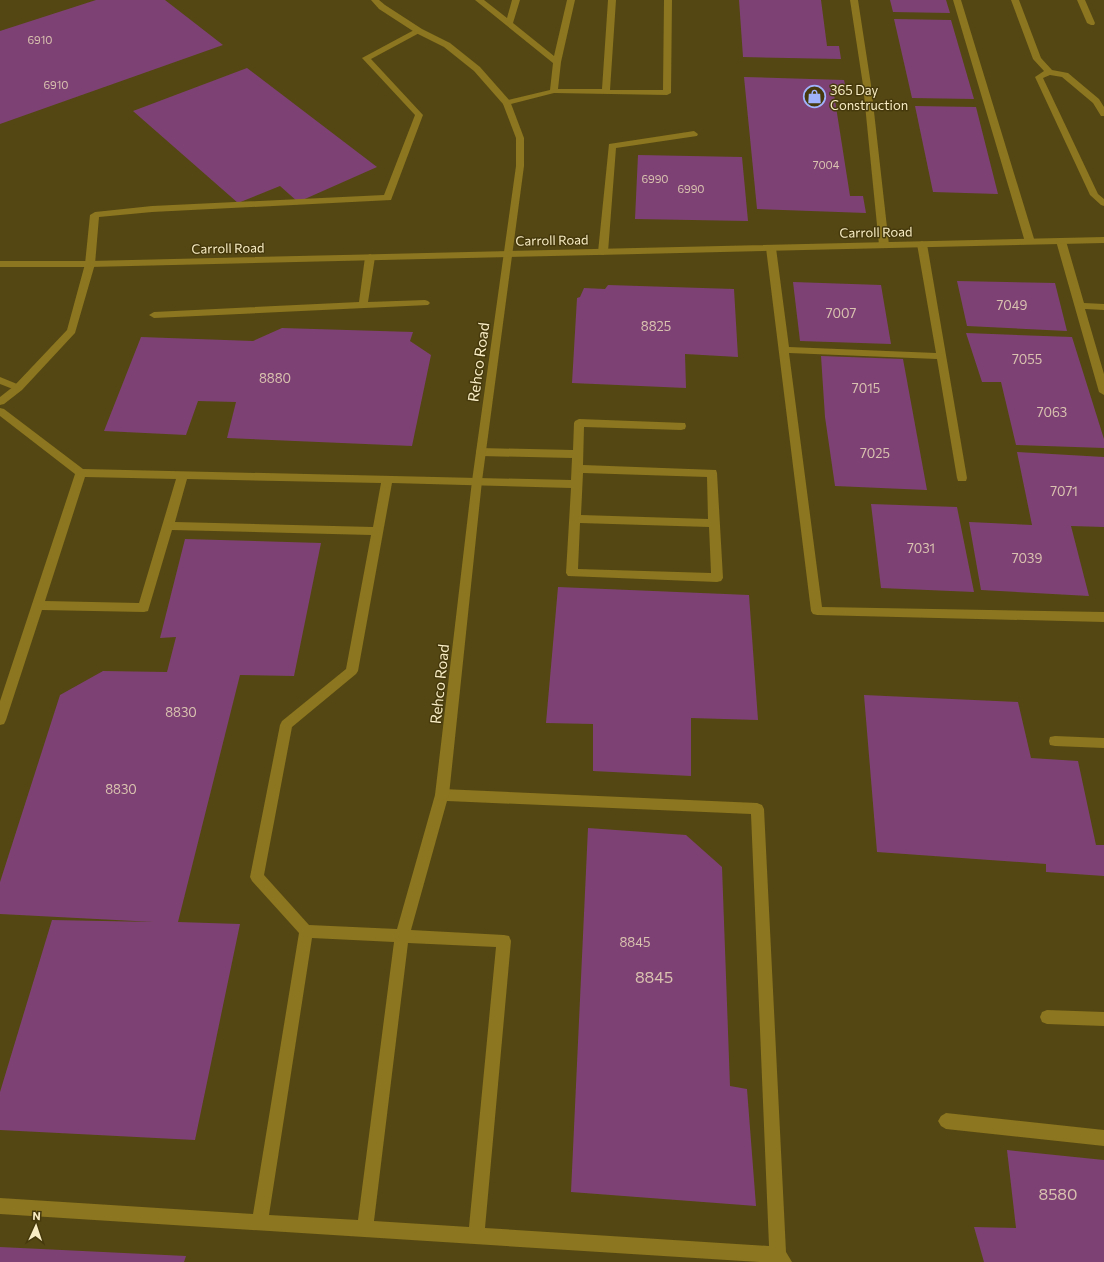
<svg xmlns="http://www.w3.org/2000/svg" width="1104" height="1262" font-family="Commissioner,sans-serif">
<rect width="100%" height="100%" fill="#463a0d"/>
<path fill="#544713" d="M0,0H1104V1262H0Z"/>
<path fill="#7d4273" d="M96,0H165L223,45L0,124V31Z
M739,0H821L827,46H839L841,59L743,57Z
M890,0H946L950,13L893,12Z
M894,19L951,20L974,99L912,98Z
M247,68L377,167L298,202L280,186L238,203L133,111Z
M744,77L844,80L847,94H834L850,196H863L866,213L757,209Z
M915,106L976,107L998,194L933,192Z
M638,155L742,157L748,221L635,219Z
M957,281L1055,283L1067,331L967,326Z
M793,282L881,285L891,344L800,341Z
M608,285L734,289L738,357L685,354L686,388L572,383L577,298L580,297L584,288L605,289Z
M282,328L413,332L410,341L431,355L412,446L227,438L236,402L198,401L186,435L104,431L141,337L253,341Z
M966,333L1072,337L1104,439V448L1016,445L1001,382H982Z
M821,356L903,359L927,490L835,486L825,417Z
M1017,452L1104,457V527L1071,526L1089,596L981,590L969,522L1032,525Z
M871,504L957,507L974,592L881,588Z
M185,539L321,543L294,676L240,675L178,922L240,924L195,1140L0,1130V1092L52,920L154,922L0,914V882L60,695L103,671L167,672L176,637L160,638Z
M558,587L749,595L758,720L691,718V776L593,771V724L546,723Z
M864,695L1018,702L1031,758L1078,761L1096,845H1104V876L1046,872V864L877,852Z
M588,828L686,835L722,867L730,1086L747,1089L756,1206L571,1192Z
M1007,1150L1104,1160V1262H984L974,1227L1016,1228Z
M0,1247L186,1256L184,1262H0Z"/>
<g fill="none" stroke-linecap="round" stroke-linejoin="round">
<path fill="#8c761f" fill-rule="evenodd" d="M475,0H484L507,18L512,0H520L513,23L554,56L567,0H575L561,62L558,89H602L608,0H616L610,90H663L664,0H672L671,93L667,95L554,93L507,105H504L503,103L504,101L550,90L553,63Z
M850,0H858L871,85L889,245L884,248L879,245L863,85Z
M953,0H961L1035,242L1033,244H1027L1025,242Z
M1077,0H1085L1095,23L1094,25H1091L1087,23Z
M416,29H419L423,31L371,59L423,115L391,200L152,212L99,217L95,264L90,267L87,266L85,264L90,215L95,212L152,206L384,195L415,115L362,58Z
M694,131L698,134L697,136L616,148L608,252L603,255L600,254L598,252L609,144Z
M1061,238L1066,241L1084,303L1104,304V310L1085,309L1104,374V395L1099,392L1056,241Z
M922,241L927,244L967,478L966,481H958L957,478L937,359L789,353L822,607L1104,612V622L817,615L813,614L811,611L766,248L771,245L776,248L789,347L936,353L917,244Z
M370,254L375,257L368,302L425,300L428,301L430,303L428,305L154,318L149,315L154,312L359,302L365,257Z
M0,377L22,386L23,388L18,391L0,384Z
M0,408L4,409L83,469L571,480L572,458L481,456L477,455L476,452L477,449L481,448L573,450L574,423L575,421L579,419L685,423L686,426L685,429L681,430L584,427L583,465L716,470L717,473L723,578L721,581L717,582L568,576L566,573L571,488L392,483L358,671L356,674L292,727L264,875L309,925L397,929L435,795L437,791L442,789L757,803L762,805L764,809L786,1252L792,1262H759L0,1214V1198L253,1214L299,933L252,881L250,877L280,725L282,721L346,669L371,535L172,530L148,611L144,612L42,610L6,720L4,724L0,725V701L75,474L0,416ZM583,473L707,477L708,519L581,515ZM85,477L176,479L139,603L45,601ZM187,479L381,483L373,527L175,522ZM580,523L709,527L711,573L578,569ZM447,801L751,814L769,1246L485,1228L511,941L509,936L504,935L411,930ZM312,938L394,942L358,1220L269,1215ZM408,943L496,947L469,1227L374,1221Z
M1055,736L1104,738V748L1055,746L1050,745L1049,741L1050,737Z
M1047,1010L1104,1012V1026L1047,1024L1042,1022L1040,1017L1042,1012Z
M946,1113L1104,1130V1146L946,1129L941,1126L938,1121L941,1116Z"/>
<path fill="#8c761f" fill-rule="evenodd" d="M371,0H379L385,5L422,29L450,43L480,67L510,101L524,138V166L482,481L449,795L447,799L442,801L437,799L435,795L472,481L516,166V138L503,104L474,71L444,47L416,33L379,9Z
M1011,0H1019L1041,58L1052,70L1068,73L1099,99L1104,107V116H1101L1093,103L1062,77L1050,75L1043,78L1098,194L1104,199V206L1101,205L1090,195L1035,77L1044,71L1033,59Z
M90,261L95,264L75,333L22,390L4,404L0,405V397L14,386L67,330L85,264Z"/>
<path fill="#8c761f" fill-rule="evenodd" d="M1104,237V243L90,267H0V261H90Z"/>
</g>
<defs>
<symbol id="shop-ring" viewBox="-11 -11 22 22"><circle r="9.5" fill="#463a0d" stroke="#a1b2fd" stroke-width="1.5"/><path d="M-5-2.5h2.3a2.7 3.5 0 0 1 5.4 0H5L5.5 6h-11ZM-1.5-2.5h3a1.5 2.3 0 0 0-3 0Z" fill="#a1b2fd"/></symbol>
</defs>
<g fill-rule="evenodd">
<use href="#shop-ring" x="802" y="84" width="25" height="25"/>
</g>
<g text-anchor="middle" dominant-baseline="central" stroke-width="3" stroke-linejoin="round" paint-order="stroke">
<g font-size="11" fill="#d9c2b0">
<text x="40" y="39">6910</text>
<text x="56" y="84">6910</text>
<text x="826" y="164">7004</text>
<text x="655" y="178">6990</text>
<text x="691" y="188">6990</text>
</g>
<g font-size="13" fill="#f8edc5" stroke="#463a0d" text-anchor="start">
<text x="830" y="90">365 Day<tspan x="830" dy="15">Construction</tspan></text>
</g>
<g font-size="13" fill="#f8edc5" stroke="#463a0d">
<text transform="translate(876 232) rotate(-1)">Carroll Road</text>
<text transform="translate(552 240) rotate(-1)">Carroll Road</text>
<text transform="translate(228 248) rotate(-1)">Carroll Road</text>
</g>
<g font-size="13" fill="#d9c2b0">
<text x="1012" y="305">7049</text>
<text x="841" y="313">7007</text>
<text x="656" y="326">8825</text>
<text x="1027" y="359">7055</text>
<text x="275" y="378">8880</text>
<text x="866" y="388">7015</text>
<text x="1052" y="412">7063</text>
<text x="875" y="453">7025</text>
<text x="1064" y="491">7071</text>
<text x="921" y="548">7031</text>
<text x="1027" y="558">7039</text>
<text x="181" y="712">8830</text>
<text x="121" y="789">8830</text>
<text x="635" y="942">8845</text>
</g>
<g font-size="15" fill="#f8edc5" stroke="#463a0d">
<text transform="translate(478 362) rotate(-82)">Rehco Road</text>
<text transform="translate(439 684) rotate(-84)">Rehco Road</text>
</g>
<g font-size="16" fill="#d9c2b0">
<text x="654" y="976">8845</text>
<text x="1058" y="1193">8580</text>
</g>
</g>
<g transform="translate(36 1226) rotate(3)" stroke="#463a0d" stroke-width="3" paint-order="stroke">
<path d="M0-3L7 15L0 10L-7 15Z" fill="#f8edc5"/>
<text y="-6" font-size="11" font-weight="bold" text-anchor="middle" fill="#f8edc5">N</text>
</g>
</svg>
